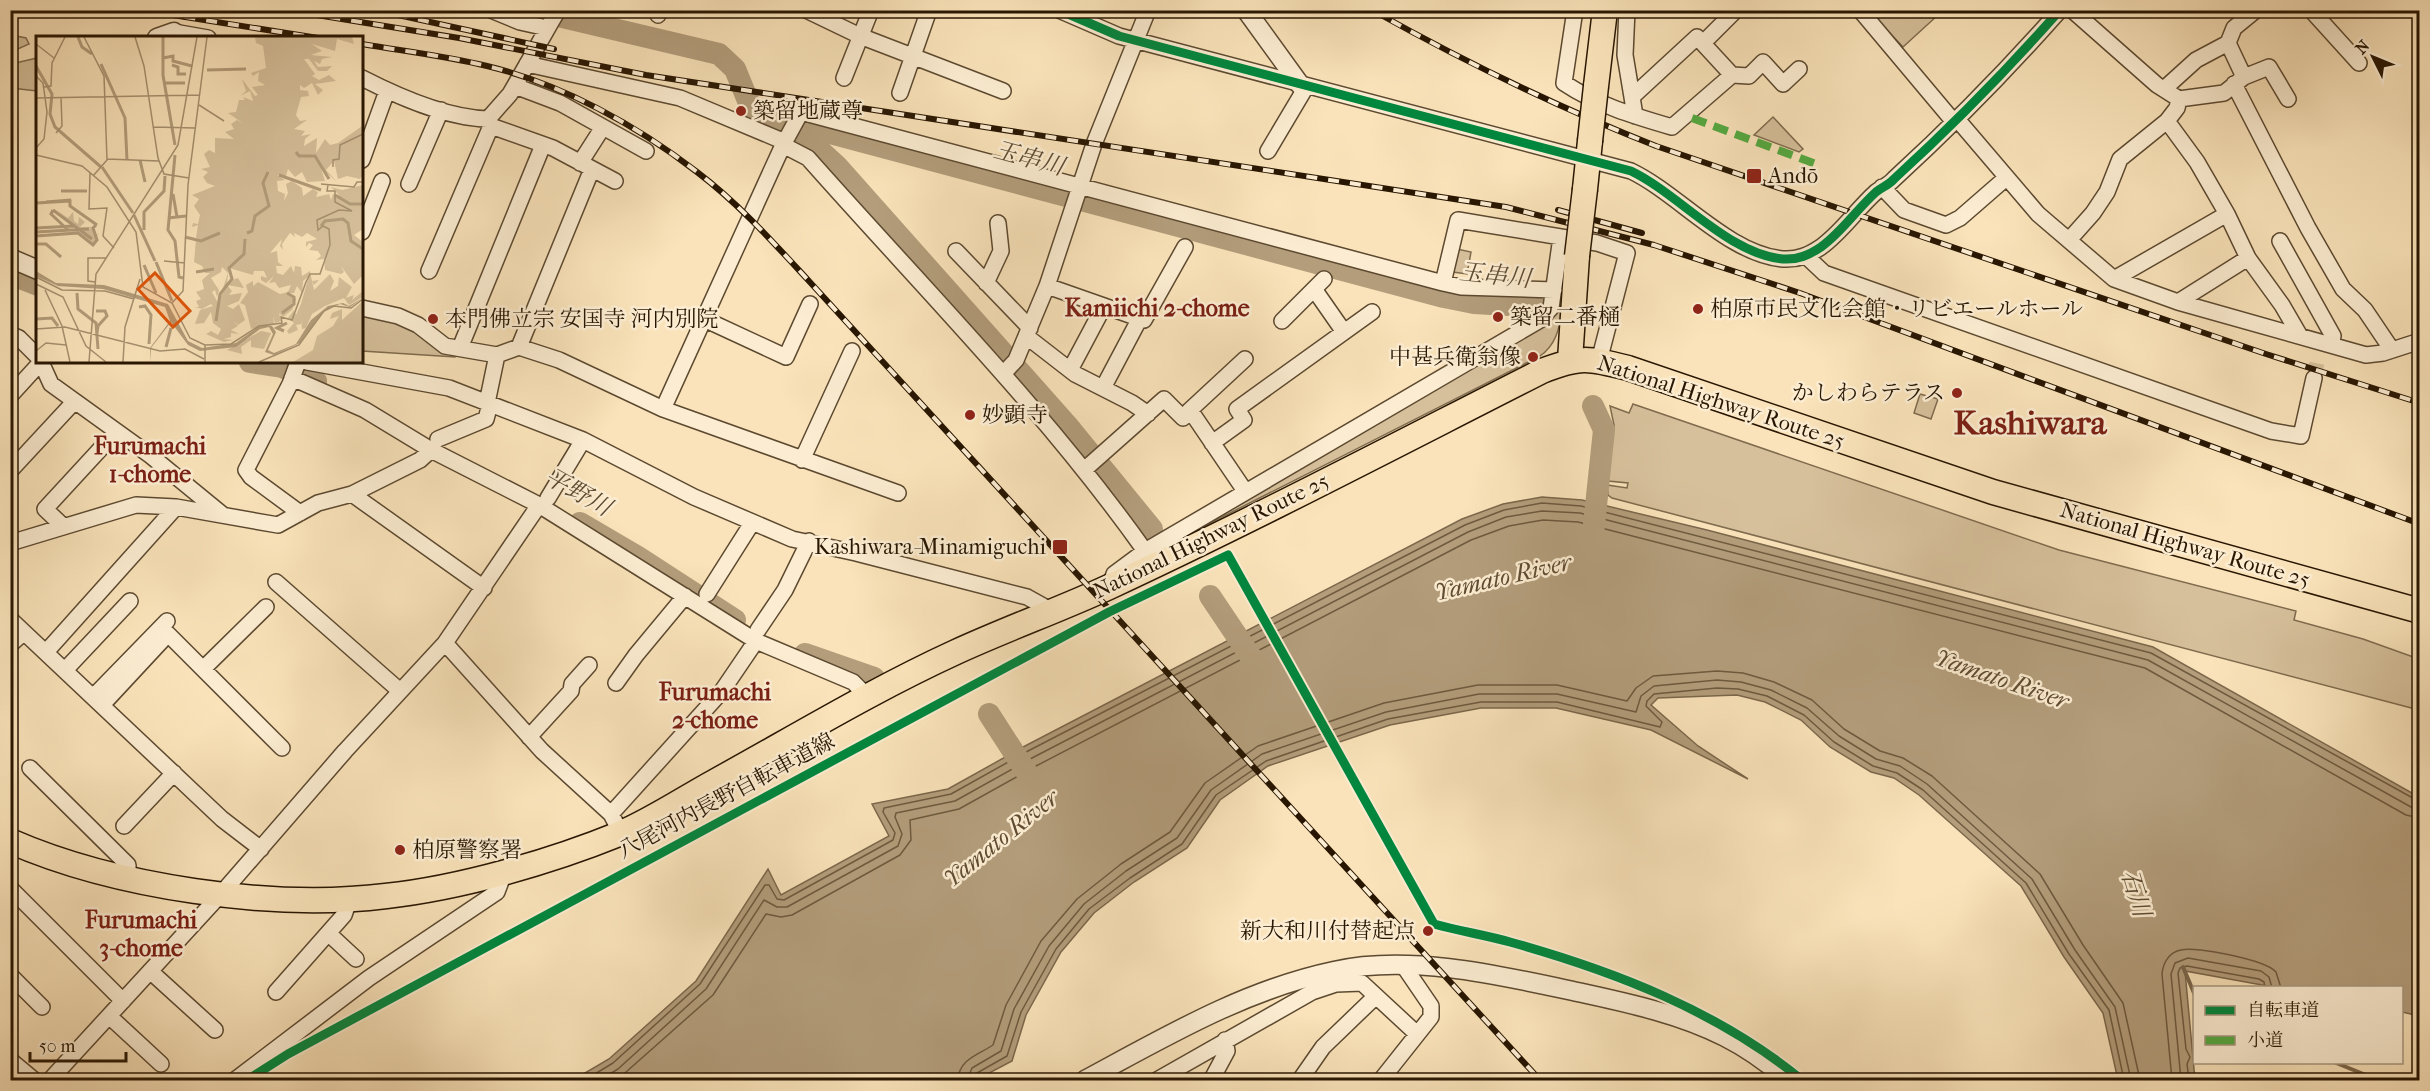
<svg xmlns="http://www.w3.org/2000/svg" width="2430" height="1091" font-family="'IM FELL French Canon','Noto Serif JP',serif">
<rect width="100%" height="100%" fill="#fae3ba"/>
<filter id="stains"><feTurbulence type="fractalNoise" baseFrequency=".00333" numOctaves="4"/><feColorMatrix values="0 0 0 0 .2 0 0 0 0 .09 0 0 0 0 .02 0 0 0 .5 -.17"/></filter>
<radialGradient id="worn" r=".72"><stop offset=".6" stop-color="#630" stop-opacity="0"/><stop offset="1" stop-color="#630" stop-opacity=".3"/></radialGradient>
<path fill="#d6c09b" stroke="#7f6b4e" stroke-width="1.5" d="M1869,11H1935L1938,15L1903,47Z
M11,35L26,38L29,44L11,52Z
M37,58V91L11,88V64Z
M1773,117L1803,149L1799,152L1754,135Z
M1457,249L1471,252L1467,274L1453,272Z
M362,312L395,317L457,349L455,357L362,351Z
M1558,312H1562C1559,330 1555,346 1540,356L1149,554L1484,360Z
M1920,394L1938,399L1931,419L1914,413Z
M1633,404L2059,550L2296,611L2294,620L2363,639L2419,659V710L1612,498L1608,495L1607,485L1627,488L1628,483L1608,481L1614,425L1610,406L1629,413Z"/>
<path fill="#b39d7b" stroke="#7b674b" stroke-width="1.5" d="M1542,497L1582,500L1707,530L2153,647L2419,797V1016L2402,1012V988L2273,987L2185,971L2195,1080H2118L2103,1013L2064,957L2021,886L1919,795L1894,778L1871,772L1830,747L1801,720L1765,702L1737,695L1658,698L1651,705L1698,746L1748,779L1651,730L1556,708H1481L1390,725L1268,766L1220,800L1187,848L1134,882L1094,913L1061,952L1026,1015L1012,1061L976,1080H573L609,1059L696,981L768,869L781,895L889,836L872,804L948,789L1025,746L1462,519L1503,504Z"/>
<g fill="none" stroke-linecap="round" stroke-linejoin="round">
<path stroke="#6e5a3e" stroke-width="1.5" d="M585,1080L613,1063L700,984L765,885H769L777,899L784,900L893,840L895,833L883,812L884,808L951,794L1028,751L1465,525L1504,510L1542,503L1581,506L2151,653L2420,802
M600,1080L618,1069L706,989L764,900L777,907H787L898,846L902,834L895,817L896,813L955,801L1032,758L1468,532L1506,517L1542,511L1580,513L2148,660L2411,807L2420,809
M617,1080L713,995L766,914L781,917L792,915L900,855L911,840L910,820L959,809L1036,766L1471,540L1509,526L1543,520L1578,522L2145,668L2406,815L2420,818
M958,1080C959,1059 978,1055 993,1045L1006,1005L1041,941L1077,899L1121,864L1170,832L1205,783L1258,746L1384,703L1478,685H1557L1627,701L1636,688L1653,676L1717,671L1743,673L1774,682L1812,700L1844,729L1880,751L1903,758L1932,776L2040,874L2083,945L2123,1003L2140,1080
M967,1080L972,1068L1001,1051L1014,1009L1049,946L1084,904L1126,871L1177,838L1211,790L1262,754L1386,712L1479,694H1557L1636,712L1641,696L1654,686L1717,680L1741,682L1771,690L1807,708L1839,736L1876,759L1900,766L1927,784L2032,879L2075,950L2115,1007L2131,1080
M974,1080L977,1073L1007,1056L1021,1012L1056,949L1089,909L1130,878L1182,844L1216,795L1266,761L1388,719L1481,702H1557L1660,727L1662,722L1646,706L1647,701L1654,694L1717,688L1738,689L1767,696L1804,715L1834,742L1873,766L1897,773L1923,790L2026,883L2069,954L2109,1010L2124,1080
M2172,1080L2162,974C2163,963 2169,952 2181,950C2196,946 2266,960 2276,972L2281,988
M2181,1080L2171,974L2175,963L2188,958L2261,971L2269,977L2272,988
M2189,1080L2187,1064L2190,1057L2186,1049L2178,973L2180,968L2187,966L2259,979L2264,982L2265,988"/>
<path stroke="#7b674b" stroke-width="4" d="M2183,967L2194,993
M2334,1062L2378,1080"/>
<path stroke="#b39d7b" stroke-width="22" d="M533,10L719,54L735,69L749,103L759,114L1444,297L1474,303L1543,307
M790,123L837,166L1067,425L1152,529
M10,274L38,285
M250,362L282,367L316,381
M580,523L638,557L735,620
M1593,534L1604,430L1593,406
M1210,596L1253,660
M805,654L874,678
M989,714L1029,776"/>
<path stroke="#dac49e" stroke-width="15" stroke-dasharray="15 8" stroke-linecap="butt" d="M2314,378L2318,357"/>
<defs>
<path id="minor" d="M491,10L520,22L547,28
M806,10L860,36L1003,91
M1059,10L1119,36L1631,171C1679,194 1728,254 1783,259C1798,260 1809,255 1821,247C1842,232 1857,209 1876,192C1882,187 1889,185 1894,179C1952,126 2008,69 2060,10
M1575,10L1564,83C1597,105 1634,116 1672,127L1732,75
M1627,10L1625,55L1632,97
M1860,10L1954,122
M2072,10L2157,85L2179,99L2177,108L2167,121L2197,162L2227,214L2114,279
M2311,10L2359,63
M658,15L660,10
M174,32L208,38
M1703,43L1736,10
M527,64L680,98L785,142
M2244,77L2228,43L2234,28L2256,10
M362,78C399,97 446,118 488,119
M844,78L871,10
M2234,84L2308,228L2343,289L2365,310L2392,350
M515,86L560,103L646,151
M2164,89L2196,60L2228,43
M900,93L929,10
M2179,99L2224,93L2244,77L2269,67L2288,99
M1635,116L1632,97L1697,37L1732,75L1749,76L1763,62L1783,84L1799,69
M1957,119L2038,214L2114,279L2178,302L2366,355L2383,353L2420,341
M491,126L553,148L615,181
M783,145L801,112L1443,283L1461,287L1554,290
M1268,151L1306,87
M362,160L387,91
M580,163L603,127
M409,184L441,110
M1882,187L1904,210L1946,225L1960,218L2006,178
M2227,214L2248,258L2282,305L2300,336
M362,232L382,181
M2069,240L2093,213L2107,192L2120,159L2167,121
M2280,241L2333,336L2331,345
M956,251L1030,328
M1806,256L1824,273L2271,431L2301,436L2314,378
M429,271L491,126L488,119L510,94L558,10
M986,283L1001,251L998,223
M1443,283L1458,220L1597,243L1627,253L1599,361
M1047,286L1144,320L1185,247
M1314,289L1344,332
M2178,302L2248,258
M362,308L398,316L418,325L445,346L497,355
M704,319L786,357L810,304
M1282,321L1324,279
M10,334L19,338L38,357
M1026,336L1075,374L1132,403L1148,414
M519,347L592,169
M460,348L543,145
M1245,359L1190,410L1245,491
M41,362L51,384L151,456L223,515
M298,362L290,384L246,470L251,477L300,513
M307,362L449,388L583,440L694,497L792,539L856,553L1027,597L1054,612
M1070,370L1104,306
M1003,374L1016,360L1047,286L1094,144L1148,10
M292,378L365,410L431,450L539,505L756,641L853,682L868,697
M1103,388L1140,318
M10,396L41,362
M487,403L497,355L519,347L559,360L663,409L898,493
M663,409L783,145L808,158C922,287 1045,410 1145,551
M438,439L486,419L490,404
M1212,443L1244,420L1237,409L1372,312
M802,460L852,351
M1084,470L1164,399L1183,418L1190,410
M10,471L74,402
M352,494L484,588
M548,498L583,440
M63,526L45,509L116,432
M10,543L136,505L176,507L278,525L318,503L352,494L420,460L431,450
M276,582L400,691
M1111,583L1114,574L1145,551L1540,320L1551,308L1561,237
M707,594L752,523
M10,619L222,819L261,849
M758,630L785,590L809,541
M445,643L542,751L611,814L621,833
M10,645L24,632
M46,652L176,507
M203,669L266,607
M65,670L130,601
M616,683L636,655L685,596
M93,697L167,621
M102,705L168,634L282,748
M529,737L571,691L572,684L589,665
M30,768L128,865V877
M611,814L722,691L756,641
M124,826L174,773
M10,888L123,1001
M328,933L356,959
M150,971L215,1030
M10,975L42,1007
M276,992L344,915L350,898
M1312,992L1336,984L1362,983L1417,1034
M109,1016L161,1064
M10,1060L34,1080
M50,1080L221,894L345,751L445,643L539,505
M235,1080L369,978L497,892L504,873
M1157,1080L1312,992L1325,973
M1216,1080L1213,1077L1227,1051L1225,1040
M1300,1080L1323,1047L1376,996
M1381,1080L1431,1017V1006L1403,965"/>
<path id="tertiary" d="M1246,10L1301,86
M157,38L174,32
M10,258L38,270
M1085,1080C1165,1037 1244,990 1334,971C1408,954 1499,975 1573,991C1623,1002 1678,1013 1725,1037C1747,1048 1769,1064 1788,1080"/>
<path id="trunk" d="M1596,86L1605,10
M1585,189L1590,141
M1570,360L1577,256
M10,841C115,887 272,910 386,896C460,888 550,862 619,834C652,820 683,799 714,782C794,738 873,690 956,652C1006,629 1059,610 1109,587C1255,519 1398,444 1542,371C1580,356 1588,358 1628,368L1993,492L2420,611"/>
</defs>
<use href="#minor" stroke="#5c4930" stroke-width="18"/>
<use href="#tertiary" stroke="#5c4930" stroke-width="21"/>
<use href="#trunk" stroke="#281602" stroke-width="27"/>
<use href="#minor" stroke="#fcedd2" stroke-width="15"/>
<use href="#tertiary" stroke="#fcedd2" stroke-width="18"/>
<use href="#trunk" stroke="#fae3ba" stroke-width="24"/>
<defs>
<path id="rail" d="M141,10L318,38
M286,10L459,38L646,75L1506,207L1654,245L1800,293L2420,524
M375,10L554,49
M1372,10C1465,62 1557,107 1656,146L2266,354L2420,403
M362,44C403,51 446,56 487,66C562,84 636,125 697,172C738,203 773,242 808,280L1540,1080
M1558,210L1642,233"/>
</defs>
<use href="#rail" stroke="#281602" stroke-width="6"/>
<use href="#rail" stroke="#fcedd2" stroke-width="4" stroke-dasharray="11" stroke-linecap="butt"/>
<defs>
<path id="trunk-bridge" d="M1590,141L1596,86
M1577,256L1585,189"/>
</defs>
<use href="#trunk-bridge" stroke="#281602" stroke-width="27" stroke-linecap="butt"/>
<use href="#trunk-bridge" stroke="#fae3ba" stroke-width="24"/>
<path stroke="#53a940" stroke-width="8" stroke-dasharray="15 8" stroke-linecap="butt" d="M1692,118L1816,164"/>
<defs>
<path id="cycleway" d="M1059,10L1119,36L1631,171C1679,194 1728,254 1783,259C1798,260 1809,255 1821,247C1842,232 1857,209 1876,192C1882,187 1889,185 1894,179C1952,126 2008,69 2060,10
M247,1080L288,1054L1109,612L1228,555L1434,924C1459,931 1485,935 1510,942C1614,971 1718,1011 1802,1080"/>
</defs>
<use href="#cycleway" stroke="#fcedd2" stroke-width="13"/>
<use href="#cycleway" stroke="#00873e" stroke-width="9"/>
</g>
<g fill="#8f2418" stroke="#fcedd2" stroke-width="2">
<circle cx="741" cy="111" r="6"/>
<rect x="1746" y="168" width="16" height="16" rx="3"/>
<circle cx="1698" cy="309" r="6"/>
<circle cx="1498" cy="317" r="6"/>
<circle cx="433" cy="319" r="6"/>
<circle cx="1533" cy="357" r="6"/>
<circle cx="1957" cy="393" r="6"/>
<circle cx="970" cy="415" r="6"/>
<rect x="1052" y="539" width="16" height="16" rx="3"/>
<circle cx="400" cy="850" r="6"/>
<circle cx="1428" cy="931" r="6"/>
</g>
<g text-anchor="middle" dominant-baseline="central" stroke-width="5" stroke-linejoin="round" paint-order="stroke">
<g font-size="22" fill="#281602" stroke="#fcedd2" text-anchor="start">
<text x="753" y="111">築留地蔵尊</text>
<text x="1768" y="176">Andō</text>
<text x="1710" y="309">柏原市民文化会館・リビエールホール</text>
<text x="1510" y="317">築留二番樋</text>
<text x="445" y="319">本門佛立宗 安国寺 河内別院</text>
<text x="1521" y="357" text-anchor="end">中甚兵衛翁像</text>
<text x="1945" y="393" text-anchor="end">かしわらテラス</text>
<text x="982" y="415">妙顕寺</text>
<text x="1046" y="547" text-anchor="end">Kashiwara-Minamiguchi</text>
<text x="412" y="850">柏原警察署</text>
<text x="1416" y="931" text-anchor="end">新大和川付替起点</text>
</g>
<g font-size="22" fill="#281602" stroke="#fcedd2">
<text transform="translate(1721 402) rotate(18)">National Highway Route 25</text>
<text transform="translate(1211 536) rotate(-26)">National Highway Route 25</text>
<text transform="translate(2185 545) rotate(16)">National Highway Route 25</text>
<text transform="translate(726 796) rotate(-28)">八尾河内長野自転車道線</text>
</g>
<g font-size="24" font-style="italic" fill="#604c32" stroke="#fcedd2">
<text transform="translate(1029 158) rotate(15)">玉串川</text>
<text transform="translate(1495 275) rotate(6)">玉串川</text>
<text transform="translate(578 492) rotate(29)">平野川</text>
<text transform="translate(1503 577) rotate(-13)">Yamato River</text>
<text transform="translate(2002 679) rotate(19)">Yamato River</text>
<text transform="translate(1001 838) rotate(-39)">Yamato River</text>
<text transform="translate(2136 893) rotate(73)">石川</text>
</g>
<g font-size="24" font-weight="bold" fill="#7a1f14" stroke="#fcedd2">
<text x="1157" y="308">Kamiichi 2-chome</text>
<text x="150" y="446">Furumachi<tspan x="150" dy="28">1-chome</tspan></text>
<text x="715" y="692">Furumachi<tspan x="715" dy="28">2-chome</tspan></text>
<text x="141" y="920">Furumachi<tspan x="141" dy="28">3-chome</tspan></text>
</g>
<g font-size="34" font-weight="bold" fill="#7a1f14" stroke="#fcedd2">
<text x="2030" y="423">Kashiwara</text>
</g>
</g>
<g transform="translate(36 36)">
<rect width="327" height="327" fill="#fae3ba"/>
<path d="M219,1H316L318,8L301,3L299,15L276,8L286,15L275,19L296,21L286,23L284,28L278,25L282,31L296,30L291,35H282L273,23H268L279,38L276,40L283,44L293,39L300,45L279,48L287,54L282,59L276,47L268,52L264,49V54L272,55L273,60L265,61L260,79L264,85L271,84L258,93L269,95L265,100L275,98L269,103L268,110L281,102L280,117L289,103L294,109L302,107L326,90L327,139L324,143L311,140L302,143L298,125L290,134L301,146L285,132L289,145L271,146L266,136L259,141L252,133L250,140L241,139L249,144L241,145L242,155L249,158L248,165L252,157L250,148L256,145L266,152L267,160L277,153L282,156L280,161L293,158L295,164L297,158L303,159L295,151L306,154L327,149V193L318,199L327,206V239L318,248L305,230L308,236L305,238L289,234L288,223L280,224L285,220L282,215L273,214L277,209L273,207L270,211V206L281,203L271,197L266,201L258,197L259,201L254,197L246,208L247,214L244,210L246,203L234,217L241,215L242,226L247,230H240L241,237L247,239L255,230L258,237L259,230L265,231L266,240L274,235L276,245L283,244L278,249L276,245L278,254L294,238L298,245L294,255L302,250L303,241L316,251L310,262L318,259L316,264L327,255V261L313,269L308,262L289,270L276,278L270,292L266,293L265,284V288L260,289L262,294L253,298L251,295L258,287L252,282L258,274L260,279L265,268L273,240L267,245L266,257L261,250L258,257H253L260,263L256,274L247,281L243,277L245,285L239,287L237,280L238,288L215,293L209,269L204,267L212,256L210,249L217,245V250L222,246L244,258L252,256L255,249L243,252L239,246L233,247L238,240L230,247L225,244V240L231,242L228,235H218L217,239L193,232L191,246L202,242L208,252L191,249L196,255L193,259L206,257L203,265L191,270L197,273L203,268L209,284L202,289L197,285L202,290L195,294L203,298L195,297V301L188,303L197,304L188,306L170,298L175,295L182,299L185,293L177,287L175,276L168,287L159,288L164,274L177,270L175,268L166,273L159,271H163L160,265L165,263L160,256L168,253L166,244L174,237H169L166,230L158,226L160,204L163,206L166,204L160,202L162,189L156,191L157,187L162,188L164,179L158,170L163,163L156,159L179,150L171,147L167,141L172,136L165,133L174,131L168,118L173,114L179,117V102L198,103L189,96L198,93L195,88L201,84L208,88L192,77L200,76L203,64H209L207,61L217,65L214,55L204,60L210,55L206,43L219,60L222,59L216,51L229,49L222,45L223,36L217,40L215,37L230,32L227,10L220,7ZM186,231L192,237L182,267L176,256L179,254L181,261L183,254L175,242L185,236ZM19,173L32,182L37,176L38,185L42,188L43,181L49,186L44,191H56L58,199L62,198L57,208L42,197L0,199L43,195L58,205L46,195L56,192H43ZM327,265V326H257L277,314L281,300L297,290L303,280L294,283L296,277L306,273V284ZM225,295L235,297L228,313L215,311V304L205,311L206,318L191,314Z" fill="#d6c09b" fill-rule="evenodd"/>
<path d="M0,235L20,247L68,249L132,268L152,305L166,312L200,307L222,291L231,289L236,290L240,296L232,314L238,317L260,308L275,284L292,270L307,267L313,270L327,262L314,271L304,268L289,274L264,307L238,319L229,316L237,298L233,291L224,293L200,311L164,315L152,309L135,286L115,312L114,326V312L134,285L129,271L67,253L22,250L0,240Z" fill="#b39d7b"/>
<path fill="none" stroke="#b39d7b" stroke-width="3" d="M42,1L46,11L56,18M127,1V39L139,109M127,22L137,20V25L156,30M65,28L89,82L91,124M136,29L142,31V38H150M0,30L16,58L14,78L19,91L65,131M171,34L210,33M129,47H149M260,116L263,120H279L293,143M139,119L132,194L139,205L143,241L147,242M104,124L109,146M66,131L97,177M243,139L285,154M25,155H51M137,158L141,181M299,159L314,168H327M10,166L35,164M0,167L34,165V170L61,189M17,174L15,178L32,194M17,174L56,203M98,179L119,225M132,182L150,180M285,190L289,185L307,183L312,187L315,205L327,213M0,192L38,190M108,194V176L128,155L129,140M0,196L53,193M211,197L216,195L219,180L233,170L227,147L232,136M0,200L42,197L57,209L61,204L57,192L60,189M149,201L165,205L184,197M0,208H10L25,221M120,226L136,265M108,229L120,257M160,236L178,233M41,257L42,273L60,287L62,313M103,271L109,270L115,279L113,308M60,275H69L71,280L62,290L61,297M246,277L258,268V261L251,257M0,283L16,282L22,290M180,285L184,258L196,243L193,232L208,218L209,203M248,295L241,292L251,287M130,311L135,292"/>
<path fill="none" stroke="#a69170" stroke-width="1.5" d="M48,1L68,40L71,124L57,140M99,1L108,30L122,122L128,138L153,142M0,8L18,22M0,40L7,47L11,76L8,103L0,112M8,51L15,50L16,27L29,1M0,62L164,59M163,69L188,85M117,91L159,92M20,97L26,90L25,61M0,119L46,130L71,151L100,196L107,251L136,267L154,302L169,309V326M71,123L123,125M297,131V124L303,123L304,109L327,98M54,137L53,173L71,172L67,200L78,212M285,148L318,151L321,146H327M128,225L149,227M0,241L26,254L69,255L98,263M59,246L52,245V222H70M0,248L27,261L50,310L70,326M9,254L26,290L34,326M136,267L147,255L152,149L171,1M0,293L29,291L124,315L149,313L168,323M169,309L195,308L223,290L246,287L245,281L256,284L270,246L274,238H284L294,209L293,193L287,190L282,194L281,184L303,174L316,175L299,166V155H291L292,149M0,315L10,307L30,309M53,326L60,238L142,109L161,1M87,326L89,291L104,243M223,326L263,309L288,275L298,270L315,272L327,263"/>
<path fill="#de560c" fill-opacity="0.15" stroke="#de560c" stroke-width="3" d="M119,237L154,275L137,291L102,253Z"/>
<rect width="327" height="327" fill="none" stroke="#281602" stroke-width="3"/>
</g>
<rect width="2430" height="1091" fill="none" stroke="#fae3ba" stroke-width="36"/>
<rect x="12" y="12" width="2406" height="1067" fill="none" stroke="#281602" stroke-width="3"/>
<rect x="18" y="18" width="2394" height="1055" fill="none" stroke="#281602" stroke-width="1.5"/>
<rect x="2193" y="986" width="210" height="78" fill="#fcedd2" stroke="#a7977f" stroke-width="1.5"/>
<rect x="2205" y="1006" width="30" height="9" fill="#00873e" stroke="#a7977f" stroke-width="1.5"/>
<text x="2247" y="1016" font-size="18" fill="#281602">自転車道</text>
<rect x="2205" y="1036" width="30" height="9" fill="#53a940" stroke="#a7977f" stroke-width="1.5"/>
<text x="2247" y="1046" font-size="18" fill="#281602">小道</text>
<g transform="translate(2373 57) rotate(313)" stroke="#fcedd2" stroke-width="4.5" paint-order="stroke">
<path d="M0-4.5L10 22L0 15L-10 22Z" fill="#281602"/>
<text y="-9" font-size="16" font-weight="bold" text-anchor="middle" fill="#281602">N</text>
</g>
<path d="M30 1052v9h96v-9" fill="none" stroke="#281602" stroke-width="3"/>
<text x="39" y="1052" font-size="18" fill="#281602" stroke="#fcedd2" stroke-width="4.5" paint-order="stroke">50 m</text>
<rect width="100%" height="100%" filter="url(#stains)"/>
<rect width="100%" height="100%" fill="url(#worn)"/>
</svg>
